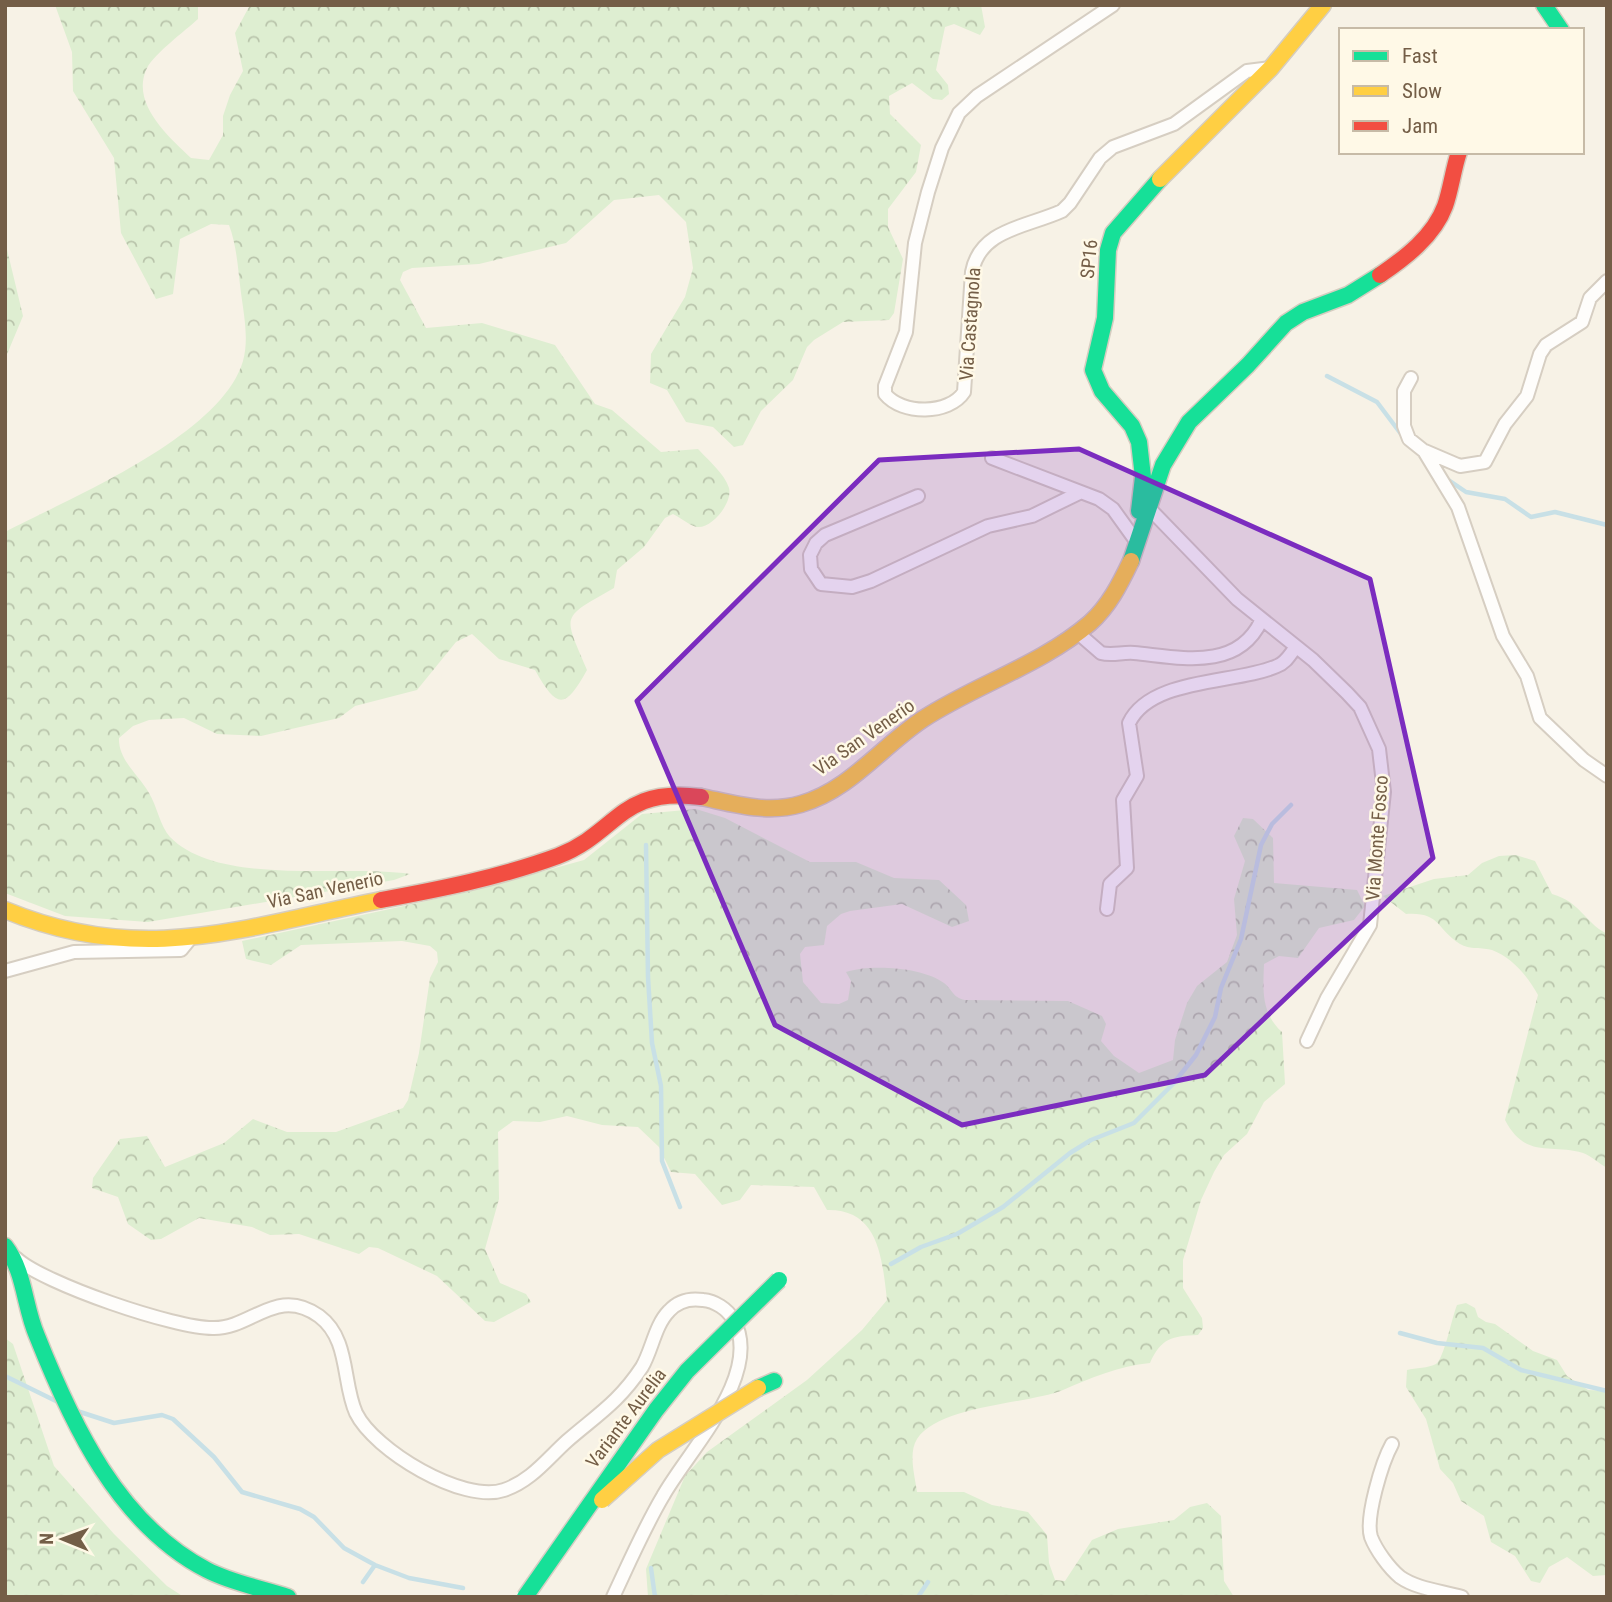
<svg xmlns="http://www.w3.org/2000/svg" width="1612" height="1602" font-family="'Roboto Condensed',sans-serif">
<defs>
<pattern id="forest-crowns" width="20" height="18" patternUnits="userSpaceOnUse" patternTransform="scale(1.75)"><rect width="20" height="18" fill="#deeed1"/><path d="M2 6a3 3 0 1 1 6 0M12 15a3 3 0 1 1 6 0" fill="none" stroke="#b9c4ab"/></pattern>
</defs>
<rect width="100%" height="100%" fill="#f7f2e6"/>
<path fill="url(#forest-crowns)" d="M55,5H198V19C185,31 155,53 147,68C130,103 168,136 191,158L209,160L223,135V116L230,95L243,71L235,33L250,5H981L985,27L980,35L954,24L945,27L936,70L948,85L949,94L942,100L933,99L912,83L889,96L890,114L921,145L916,172L888,209V227L903,259L894,313L889,320L843,322L814,340L807,347L793,380L761,411L743,445L734,447L713,427L686,422L667,390L650,383L651,354L685,297L693,268L686,222L659,195L614,200L566,243L479,264L412,268L403,272L400,280L426,328L482,323L555,345L595,404L612,410L661,452L698,449C708,460 725,474 729,488C733,502 712,529 697,527C690,526 680,517 673,514L665,518L644,547L617,570L614,588C560,619 563,613 587,670C565,710 557,709 535,670L499,659L472,634L456,642L417,690L355,706L339,718L261,736L217,734L184,718L149,720L133,726L119,738C118,760 139,775 149,793C157,806 160,826 170,837C219,887 344,864 410,874L394,880L148,922L65,916L5,893V532C70,498 221,436 243,361C249,340 244,315 241,293C238,270 237,246 229,225L211,224L180,239L173,294L156,299L121,233L114,158L73,91L72,52Z
M5,241L23,316L5,359Z
M696,809L725,818L810,862H856L894,878L939,880L966,905L969,921L952,927L902,904L850,911L841,914L827,926L824,945L805,947L800,954L803,982L821,1003L839,1004L848,1000L851,981L846,972C870,964 923,967 944,983C953,990 952,997 965,1000L1068,1001L1102,1016L1106,1024L1101,1041L1114,1056L1139,1073L1173,1060L1175,1040L1187,1003L1197,986L1227,962L1237,935L1234,899L1245,861L1234,836L1243,818L1253,819L1273,838L1274,883L1357,890L1365,906L1354,920L1319,928L1298,958L1279,956L1264,964C1263,990 1261,1013 1282,1032L1285,1084L1264,1102L1247,1134L1224,1155L1214,1172L1201,1200L1183,1260V1288L1202,1318L1203,1328L1198,1335C1172,1336 1161,1338 1150,1363C1119,1366 1090,1378 1063,1390C1029,1404 939,1405 917,1439C908,1453 915,1477 917,1492H964L992,1505L1028,1512L1047,1535L1049,1563L1055,1580L1065,1581L1092,1540L1118,1529L1174,1520L1190,1507L1207,1503L1221,1516L1224,1581L1234,1597H648L646,1569L685,1476L707,1452L807,1380L862,1330L887,1300C882,1258 879,1209 827,1210L814,1187L751,1185L740,1200L722,1205L695,1174L671,1172L659,1147L638,1127L602,1125L567,1116L540,1122L513,1121L498,1132L499,1199L485,1249L500,1283L526,1294L531,1302L494,1322L485,1321L437,1276L378,1248L369,1247L359,1254L299,1234L270,1235L252,1227L199,1218L161,1239L151,1240L128,1224L118,1197L92,1188L93,1178L120,1139L147,1136L165,1167L224,1143L253,1119L287,1132H336L403,1108L408,1100L419,1053L430,978L438,962L437,952L430,946L402,941L301,945L271,965L246,959L242,941L468,892L584,860L642,814Z
M1516,855L1535,861L1552,894C1582,903 1582,920 1607,934V1168C1600,1164 1591,1156 1583,1153C1551,1143 1526,1160 1505,1120L1538,995C1528,977 1513,958 1492,950C1483,947 1469,950 1460,944C1436,929 1441,912 1406,914L1383,896L1434,879L1468,875L1482,863L1499,856Z
M1466,1303L1475,1308L1478,1317L1486,1322L1495,1324L1533,1351L1557,1360L1567,1376L1588,1390L1607,1391V1575L1593,1576L1567,1557L1549,1567L1540,1583L1531,1581L1515,1556L1491,1542L1484,1516L1461,1501L1453,1483L1440,1469L1426,1419L1406,1387L1407,1370C1415,1368 1429,1368 1436,1364C1444,1359 1452,1317 1457,1305Z
M5,1338L13,1344L54,1466L114,1534L167,1586L184,1597H5Z"/>
<g fill="none" stroke-linecap="round" stroke-linejoin="round">
<path stroke="#c8e0e6" stroke-width="4.5" d="M1327,376L1377,402L1404,438
M1447,479L1466,492L1505,499L1531,517L1555,512L1607,525
M646,845L648,977L652,1043L661,1086L662,1161L680,1207
M891,1264L921,1247L957,1234L1003,1207L1070,1153L1091,1140L1134,1123L1173,1084L1196,1055L1215,1017L1221,988L1241,939L1261,845L1272,824L1291,805
M1400,1333L1437,1343L1483,1348L1521,1370L1607,1391
M5,1376L60,1403
M74,1410L114,1423L162,1415L173,1419L214,1457L242,1492L300,1509L314,1517L344,1548L375,1565L409,1578L463,1588
M651,1568L655,1597
M363,1582L375,1565
M918,1597L928,1582"/>
<defs>
<path id="street" d="M1113,5L977,96L959,113L942,148L928,192L915,243L906,332L885,386V394C902,415 949,415 964,392L972,272C980,229 1027,227 1062,211L1070,203L1100,158L1113,147L1174,124L1247,71L1271,68
M1411,378L1404,391V426L1409,439L1424,451L1458,507L1503,636L1527,676L1540,718L1584,760L1607,776
M1425,451L1460,466L1485,462L1505,424L1527,396L1540,354L1546,345L1582,322L1590,298L1607,281
M992,458L1099,499L1113,509L1136,541
M918,496L825,535L816,543L810,555L811,569L821,584L852,587L871,581L988,526L1032,516L1079,493
M1147,506L1237,599L1313,660L1347,693L1360,707L1379,749L1384,792L1370,925L1327,998L1307,1041
M1078,633L1101,653C1112,656 1122,652 1134,653C1178,657 1237,672 1261,621
M1107,909L1110,884L1127,868L1123,800L1137,776L1129,723C1151,677 1237,684 1277,666C1286,663 1290,654 1296,647
M5,971L74,952L181,950L190,939
M16,1258C42,1283 176,1329 214,1328C252,1328 277,1286 319,1316C350,1339 342,1382 356,1413C374,1450 463,1504 504,1490C531,1481 547,1459 567,1441C597,1415 619,1402 642,1367C652,1350 655,1325 669,1311C678,1301 690,1298 703,1300C715,1301 727,1309 733,1319C765,1373 688,1451 663,1496C644,1528 629,1563 613,1597
M1392,1444C1382,1462 1365,1518 1371,1537C1376,1550 1389,1568 1400,1577C1417,1589 1442,1591 1462,1597"/>
<path id="fast" d="M1544,5L1561,30
M1139,511L1143,477L1139,442L1132,426L1102,391L1093,370L1105,318L1108,250L1113,233L1160,179
M1131,561L1163,465L1189,422L1248,365L1286,323L1303,312L1348,295L1380,275
M5,1246C25,1272 24,1306 37,1336C72,1424 118,1524 207,1570C232,1583 261,1588 288,1597
M758,1388L774,1381"/>
<path id="slow" d="M1160,179L1271,68L1323,5
M701,797C735,804 767,814 801,804C850,790 882,746 923,719C977,684 1041,665 1090,623C1109,606 1120,584 1131,561
M5,910C143,967 245,927 381,900"/>
<path id="jam" d="M1380,275C1405,258 1434,236 1445,206C1451,189 1453,170 1459,152
M381,900C441,889 501,877 558,856C619,832 620,786 701,797"/>
</defs>
<use href="#street" stroke="#d6cec2" stroke-width="16"/>
<use href="#fast" stroke="#d5cdc0" stroke-width="19"/>
<use href="#slow" stroke="#d5cdc0" stroke-width="19"/>
<use href="#jam" stroke="#d5cdc0" stroke-width="19"/>
<use href="#street" stroke="#fefdfb" stroke-width="12"/>
<use href="#fast" stroke="#16e098" stroke-width="16"/>
<use href="#slow" stroke="#ffcf43" stroke-width="16"/>
<use href="#jam" stroke="#f24e42" stroke-width="16"/>
<defs>
<path id="fast-bridge" d="M525,1597L656,1410L687,1371L779,1280"/>
<path id="slow-bridge" d="M602,1500L658,1450L758,1388"/>
</defs>
<use href="#fast-bridge" stroke="#d5cec4" stroke-width="19" stroke-linecap="butt"/>
<use href="#slow-bridge" stroke="#d5cec4" stroke-width="19" stroke-linecap="butt"/>
<use href="#fast-bridge" stroke="#16e098" stroke-width="16"/>
<use href="#slow-bridge" stroke="#ffcf43" stroke-width="16"/>
</g>
<path fill="#7b2cbf" fill-opacity="0.2" stroke="#7b2cbf" stroke-width="5" stroke-linejoin="round" d="M1079,449L1370,579L1433,858L1205,1075L962,1125L775,1025L637,701L879,460Z"/>
<g text-anchor="middle" dominant-baseline="central" stroke-width="5" stroke-linejoin="round" paint-order="stroke">
<g font-size="19" fill="#745e47" stroke="#fff9e7">
<text transform="translate(1089 259) rotate(-84)">SP16</text>
<text transform="translate(970 324) rotate(-86)">Via Castagnola</text>
<text transform="translate(864 737) rotate(-35)">Via San Venerio</text>
<text transform="translate(1377 838) rotate(-86)">Via Monte Fosco</text>
<text transform="translate(325 890) rotate(-12)">Via San Venerio</text>
<text transform="translate(626 1418) rotate(-53)">Variante Aurelia</text>
</g>
</g>
<rect width="1612" height="1602" fill="none" stroke="#745e47" stroke-width="14"/>
<rect x="1339" y="28" width="245" height="126" fill="#fff9e7" stroke="#c7bba7" stroke-width="2"/>
<rect x="1353" y="51" width="35" height="10" fill="#16e098" stroke="#c7bba7" stroke-width="2"/>
<text x="1402" y="63" font-size="21" fill="#745e47">Fast</text>
<rect x="1353" y="86" width="35" height="10" fill="#ffcf43" stroke="#c7bba7" stroke-width="2"/>
<text x="1402" y="98" font-size="21" fill="#745e47">Slow</text>
<rect x="1353" y="121" width="35" height="10" fill="#f24e42" stroke="#c7bba7" stroke-width="2"/>
<text x="1402" y="133" font-size="21" fill="#745e47">Jam</text>
<g transform="translate(63 1539) rotate(271)" stroke="#fff9e7" stroke-width="5" paint-order="stroke">
<path d="M0-5L12 26L0 18L-12 26Z" fill="#745e47"/>
<text y="-10" font-size="19" font-weight="bold" text-anchor="middle" fill="#745e47">N</text>
</g>
</svg>
